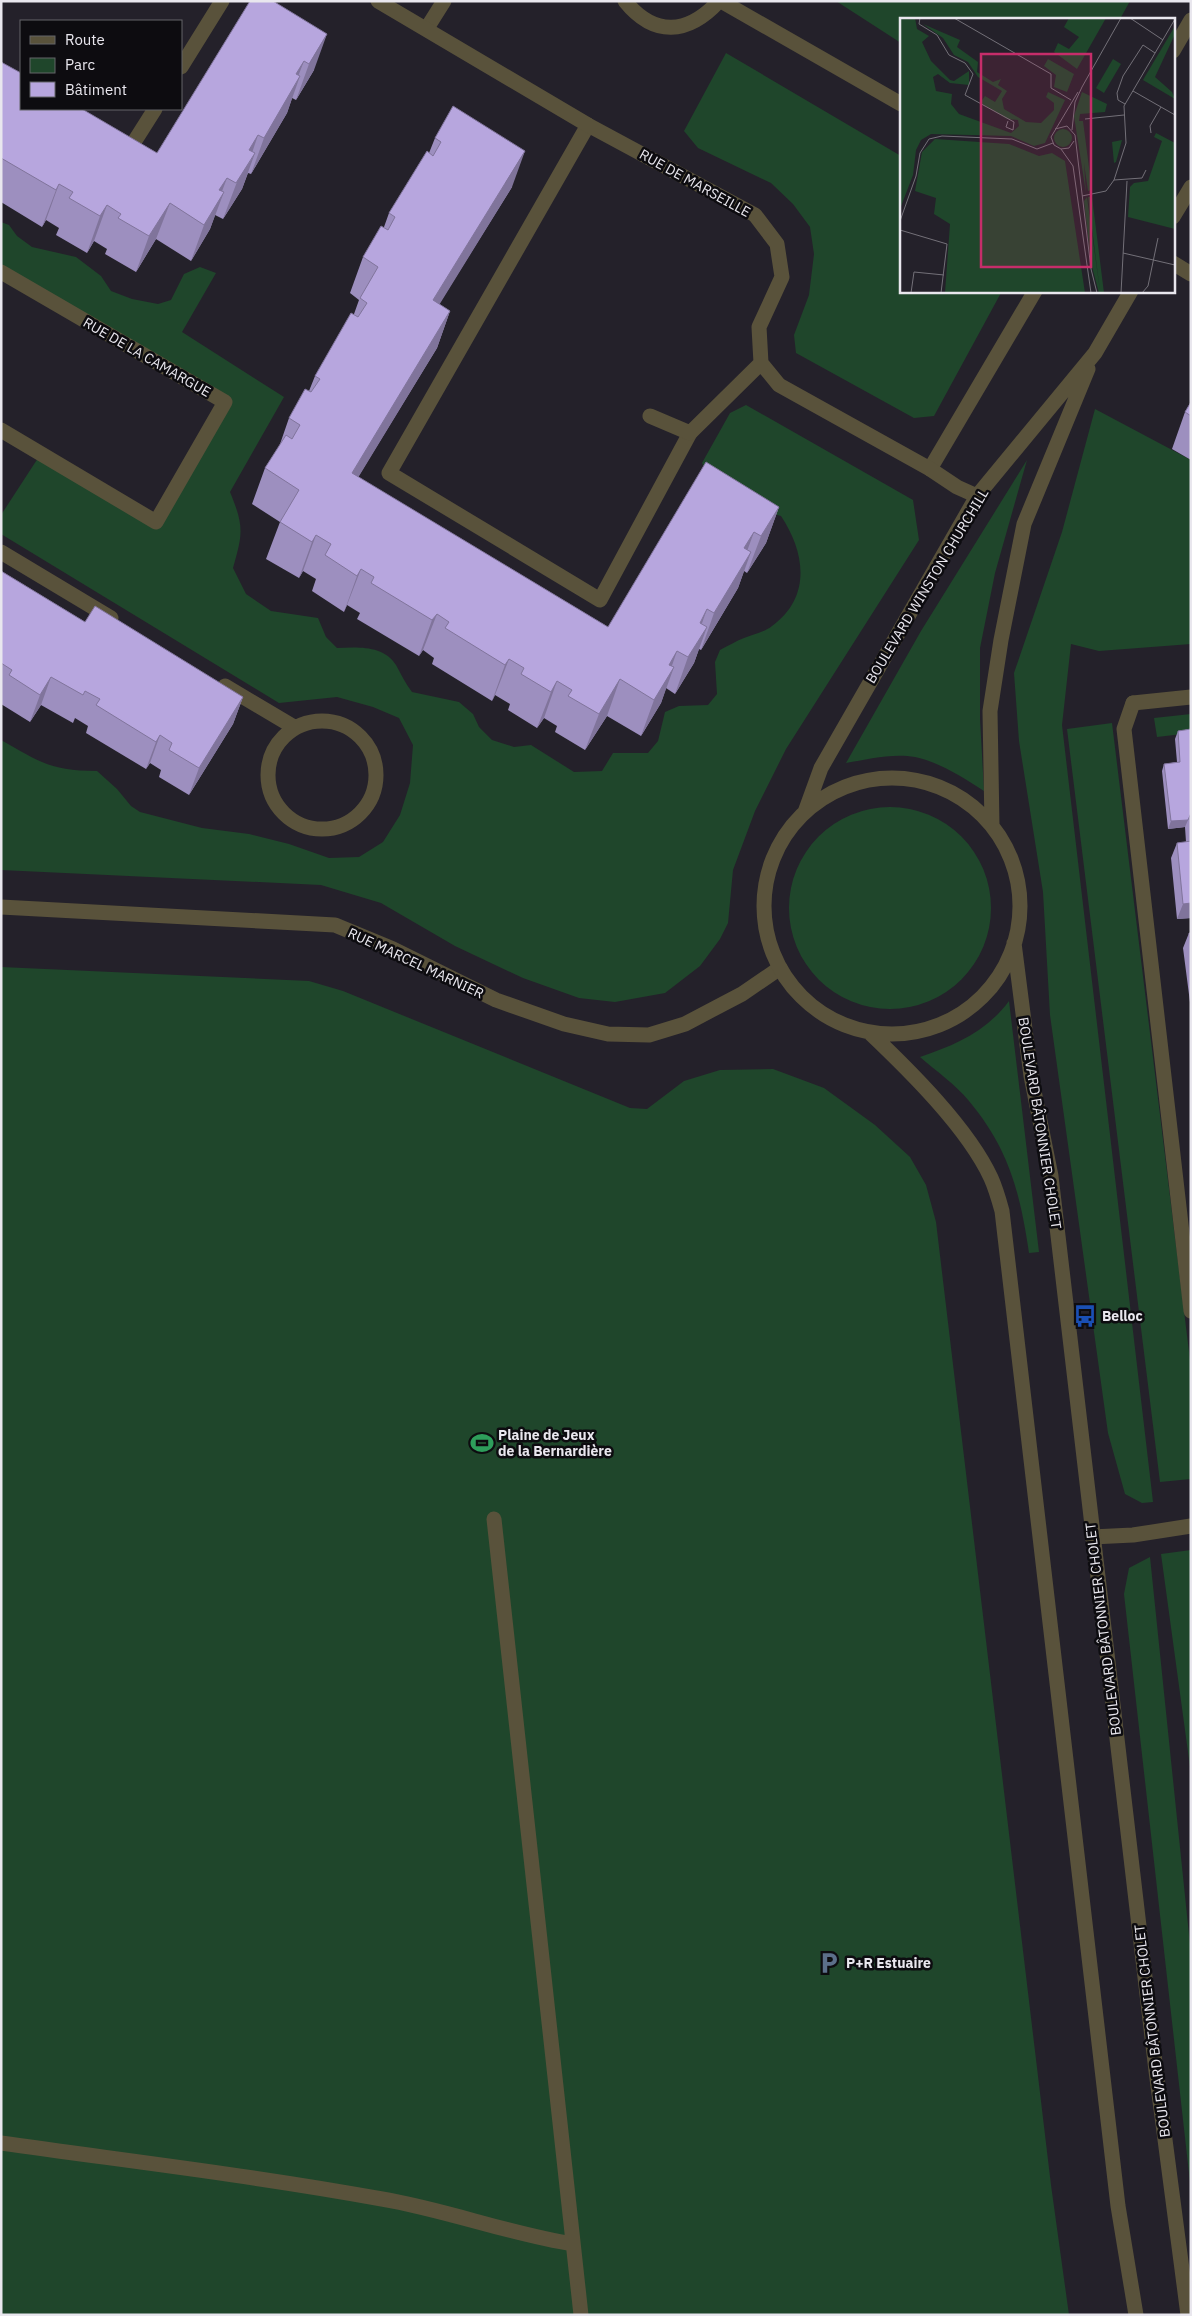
<svg xmlns="http://www.w3.org/2000/svg" width="1192" height="2316" font-family="'IBM Plex Sans',sans-serif">
<rect width="100%" height="100%" fill="#24212a"/>
<path fill="#1f462b" d="M836,1H1130L1120,19H901V43Z
M726,53L901,156V291H1002L934,416L914,418L796,353L794,335L809,295L814,254L810,227L793,204L771,183L698,148L684,131Z
M1,222L9,225L17,236L32,247L76,257L101,276L111,291L132,299L158,304L171,300L184,274L200,267L216,273L182,332L284,397L230,492C244,526 243,533 233,568L246,594L271,611L318,618L326,637L337,648C357,647 384,645 396,665C401,674 405,683 412,692L459,702L473,714L479,727L492,740L514,747L531,745L574,772L602,771L613,753H648L658,741L665,712L679,706L708,705L717,694L715,662L720,650C728,646 736,641 744,638C753,634 765,632 772,626C812,597 805,552 781,516L759,510L710,478L702,463L730,413L746,405L913,500L919,540L786,749L755,811L733,870L728,923L720,939L700,966L665,993L615,1002L579,998L523,978L455,946L381,903L321,885L1,870V740C40,762 51,771 97,771L117,789L131,806L140,812L202,828L249,834L289,844L329,858L359,857L383,842L400,815L410,783L413,745L399,718L373,707L337,697L279,703L1,534V515L40,455L156,522L225,402L1,272Z
M1095,409L1191,460V644L1099,651L1071,644L1062,725L1153,1502L1142,1503L1125,1494L1108,1433L1050,1015L1043,892L1019,741L1014,673L1062,532Z
M1027,460L995,573L980,648V719L984,791C966,779 937,761 915,757C893,753 868,759 846,763L921,631Z
M1191,714V733L1157,737L1154,718Z
M1112,723L1191,1368V1479L1160,1482L1067,729Z
M789 908a101 101 0 1 1 202 0a101 101 0 1 1-202 0Z
M1,967L309,981L343,991L630,1108L647,1109L684,1081L720,1070L773,1069L824,1088L875,1125L910,1157L926,1185L936,1222L1051,2185L1069,2315H1Z
M1009,1001L1039,1252L1029,1253C1020,1192 1009,1149 969,1101C955,1084 936,1071 920,1057C955,1045 986,1032 1009,1001Z
M1191,1550V1774L1161,1554Z
M1150,1557L1191,1954V2191L1124,1594L1129,1568Z"/>
<g fill="none" stroke-linecap="round" stroke-linejoin="round">
<path stroke="#59523b" stroke-width="15" d="M625,1C654,37 688,35 719,1
M721,1L901,104
M427,28L444,1
M1173,51L1191,20
M181,67L222,1
M588,125L389,473L600,600L690,433
M122,146L129,150L155,109
M1173,263L1191,274
M930,469L1035,291
M1133,703L1124,729L1191,1311
M494,1519L581,2315
M1,2143C128,2161 256,2176 382,2199C447,2210 509,2234 573,2244"/>
<path stroke="#59523b" stroke-width="15" d="M1,272L225,402L156,522L1,430"/>
<path stroke="#59523b" stroke-width="15" d="M378,1L588,125L755,215L777,244L782,277L759,327L761,363L779,385L930,469L957,487L977,496
M650,416L690,433L761,363
M1,552L111,618
M225,686L294,727
M1133,703L1191,697
M268 775a54 54 0 1 1 108 0a54 54 0 1 1-108 0Z
M1,907L335,925L393,949L496,1000L564,1024L608,1034L649,1035L685,1024L742,994L780,968
M1092,1537L1133,1535L1191,1526"/>
<path stroke="#59523b" stroke-width="15" d="M1173,217L1191,187
M764 906a128 128 0 1 1 256 0a128 128 0 1 1-256 0Z
M805,812L821,768L977,496L1095,353L1131,291
M992,826L990,711L1001,640L1024,524L1088,369
M1014,943L1031,1076L1051,1176L1156,2071L1188,2315
M869,1032C909,1070 968,1128 991,1178C996,1189 999,1200 1002,1211L1118,2206L1136,2315"/>
</g>
<path fill="#9d8fbf" d="M273,1L314,70L296,100L292,98L287,113L251,174L248,173L242,189L223,219L215,215L210,229L191,261L156,239L136,272L105,254L107,249L94,241L87,253L56,235L59,228L46,220L42,227L1,202V62L157,153Z
M435,138L512,187L439,304L450,311L437,348L358,477L608,627L779,507L766,543L747,573L744,571L738,588L701,650L699,649L694,663L675,694L666,688L661,703L641,736L607,716L585,750L555,732L557,726L544,718L537,728L508,710L510,704L495,695L492,701L432,664L434,658L423,650L419,656L357,619L360,613L347,605L344,612L312,591L316,579L303,571L299,578L266,559L280,522L252,504L265,468L279,447L289,418L309,391L315,376L354,314L359,300L350,293L363,257L384,227L389,213L429,153Z
M1191,402V460L1172,449L1185,412Z
M1,571L85,622L243,697L233,724L189,795L159,777L161,770L150,763L146,769L86,733L88,726L75,718L73,723L41,705L30,722L1,704Z
M1191,729V918L1177,919L1171,858L1177,843L1186,842L1185,827L1168,829L1162,771L1164,764L1177,762L1175,739L1178,731Z
M1189,933H1191V1010L1183,948Z"/>
<path fill="#80749b" d="M327,34L314,70L296,100L309,64Z
M304,61L294,87L300,76L287,113L251,174L264,138L296,74Z
M258,135L248,165L255,153L242,189L223,219L249,150Z
M525,151L512,187L420,336L433,300Z
M227,178L218,202L224,192L210,229L191,261L204,225L219,190Z
M59,184L46,220L42,227L56,190Z
M170,203L156,239L136,272L149,236Z
M107,205L94,241L87,253L100,216Z
M450,311L437,348L339,509L352,473Z
M779,507L766,543L747,573L761,536Z
M754,532L741,568L744,548Z
M316,535L303,571L299,578L312,542Z
M751,552L738,588L701,650L714,613Z
M361,569L347,605L344,612L357,576Z
M707,609L694,646L700,623Z
M437,614L423,650L419,656L432,620Z
M707,627L694,663L675,694L688,657Z
M677,651L668,677L674,667L661,703L641,736L654,700L669,665Z
M509,659L495,695L492,701L505,665Z
M51,677L41,705L30,722L40,695Z
M620,679L607,716L585,750L599,714Z
M557,681L544,718L537,728L551,692Z
M243,697L233,724L189,795L199,768Z
M160,735L150,763L146,769L156,742Z
M1188,820L1185,827L1168,829L1171,821Z
M1191,903V918L1177,919L1183,904Z"/>
<path fill="#b7a6de" stroke="#80749b" d="M250,1H273L327,34L309,64L304,61L296,74L300,76L264,138L258,135L249,150L255,153L236,183L227,178L219,190L224,192L204,225L170,203L149,236L118,218L121,214L107,205L100,216L69,198L73,192L59,184L56,190L1,158V62L21,73V109H82L157,153Z
M453,106L525,151L433,300L450,311L352,473L608,627L706,462L779,507L761,536L754,532L744,548L751,552L714,613L707,609L700,623L707,627L688,657L677,651L669,665L674,667L654,700L620,679L599,714L568,696L572,690L557,681L551,692L521,674L524,668L509,659L505,665L445,628L449,622L437,614L432,620L371,583L374,577L361,569L357,576L325,555L331,544L316,535L312,542L280,522L299,490L265,468L286,435L292,439L300,425L289,418L305,389L311,392L320,379L315,376L351,313L358,317L367,303L360,298L378,267L363,257L381,226L388,230L395,217L389,213L427,151L433,156L441,142L435,138Z
M1191,402V416L1185,412Z
M1,571L85,622L95,606L243,697L199,768L169,750L172,743L160,735L156,742L96,705L100,699L85,691L83,695L51,677L40,695L9,675L12,670L1,663Z
M1191,729V813L1188,820L1171,821L1164,764L1180,762L1178,731Z
M1191,841V903L1183,904L1177,843Z
M1189,933H1191V950Z"/>
<defs>
<symbol id="bus-bare" viewBox="-9 -9 18 18"><path d="M-5-6H5V4H4V6H2V4H-2V6H-4V4H-5ZM-3.5-4V0h7V-4ZM-3.5 1.2v1.5H-2V1.2ZM2 1.2v1.5H3.5V1.2Z" fill="#1a4fb4" stroke="#0d0c10" stroke-width="2.5" paint-order="stroke"/></symbol>
<symbol id="stadium-bare" viewBox="-9 -9 18 18"><path d="M0-5a6.5 5 0 1 0 0 10a6.5 5 0 1 0 0-10ZM-3.5-1.8h7v3.6h-7Z" fill="#2e9e5b" stroke="#0d0c10" stroke-width="2.5" paint-order="stroke"/></symbol>
<symbol id="parking-bare" viewBox="-9 -9 18 18"><path d="M-3.5-5.5H1a3.5 3.5 0 0 1 0 7H-1V5.5H-3.5ZM-1-3.4V-.6H.8a1.4 1.4 0 0 0 0-2.8Z" fill="#5c6f8a" stroke="#0d0c10" stroke-width="2.5" paint-order="stroke"/></symbol>
</defs>
<g fill-rule="evenodd">
<use href="#bus-bare" x="1069" y="1300" width="32" height="32"/>
<use href="#stadium-bare" x="466" y="1427" width="32" height="32"/>
<use href="#parking-bare" x="813" y="1947" width="32" height="32"/>
</g>
<g text-anchor="middle" dominant-baseline="central" stroke-width="5" stroke-linejoin="round" paint-order="stroke">
<g font-size="14" fill="#e9e7ee" stroke="#0d0c10">
<text transform="translate(695 183) rotate(29)">RUE DE MARSEILLE</text>
<text transform="translate(147 357) rotate(30)">RUE DE LA CAMARGUE</text>
<text transform="translate(927 586) rotate(-59)">BOULEVARD WINSTON CHURCHILL</text>
<text transform="translate(416 963) rotate(25)">RUE MARCEL MARNIER</text>
<text transform="translate(1040 1123) rotate(81)">BOULEVARD BÂTONNIER CHOLET</text>
<text transform="translate(1103 1629) rotate(-97)">BOULEVARD BÂTONNIER CHOLET</text>
<text transform="translate(1152 2031) rotate(-97)">BOULEVARD BÂTONNIER CHOLET</text>
</g>
<g font-size="14" font-weight="bold" fill="#e9e7ee" stroke="#0d0c10" text-anchor="start">
<text x="1102" y="1316">Belloc</text>
<text x="498" y="1435">Plaine de Jeux<tspan x="498" dy="16">de la Bernardière</tspan></text>
<text x="846" y="1963">P+R Estuaire</text>
</g>
</g>
<g transform="translate(900 18)">
<rect width="275" height="275" fill="#24212a"/>
<path d="M0,0H15L17,11L29,18L22,24L31,43L50,62L54,63L69,53V67L50,65L38,56L33,59L36,73L52,76L51,86L59,96L111,115L119,108L118,102L107,101L80,85L85,78L95,84L102,73L78,59L68,44L54,37L43,20L23,6L60,22L57,29L78,44L77,54L93,64L101,61L98,67L107,73L102,81L104,91L126,104L141,105L154,92V85L146,79L148,74L165,82L145,125L134,128L111,118L31,116L21,122L16,132L13,157L0,191ZM169,0H206L177,51L154,34L158,25L169,31L179,19L164,9ZM275,8V16L255,59L272,74L275,81L243,62ZM148,41L174,56L167,74L154,69L156,57L144,48ZM213,41L221,46L204,75L196,70ZM182,74L207,86L205,94L180,96L179,103H183L192,172L188,173L184,145L186,175L174,98ZM154 120a9 9 0 1 1 18 0a9 9 0 1 1-18 0ZM256,115L275,125V211L228,199L230,169L234,165L248,163L262,123L254,119ZM35,121L109,126L139,138L152,135L165,143L185,275H45L50,206L34,196L36,180L15,173L22,134ZM222,122L216,144L214,145L212,124ZM187,179L200,273L188,179H192L204,275H199L191,245L184,183Z" fill="#1f462b"/>
<path fill="none" stroke="#737078" stroke-width="1" d="M20,0L19,6L37,17L49,37L65,45L73,56L65,77L114,104L113,112L106,109L108,103M54,0L151,56V70L171,82M230,0L263,22M233,73L275,97M225,86L218,82L217,75L223,58L243,27L255,35M185,101L224,97M155,111L167,108L175,117L191,251L197,275M172,112L175,84L182,69L221,0M251,115L250,108L261,89M174,123L169,130L161,131L154,127L151,119L178,74M161,131L173,148L191,275M214,162L242,160L246,152M182,178L206,173L214,162L226,125L224,88L275,1M0,203L16,158L20,135L29,121L42,118L112,121L137,131L153,125M0,212L47,226L41,275M223,235L275,247M11,275L14,254L44,257M221,275L227,163M242,275L248,268L258,220"/>
<path fill="#c62d6a" fill-opacity="0.15" stroke="#c62d6a" stroke-width="2.5" d="M81,36H191V249H81Z"/>
<rect width="275" height="275" fill="none" stroke="#e9e7ee" stroke-width="2.5"/>
</g>
<rect width="1192" height="2316" fill="none" stroke="#e9e7ee" stroke-width="5"/>
<rect x="20" y="20" width="162" height="90" fill="#0d0c10" stroke="#656469"/>
<rect x="30" y="36" width="25" height="8" fill="#59523b" stroke="#656469"/>
<text x="65" y="45" font-size="15" fill="#e9e7ee">Route</text>
<rect x="30" y="58" width="25" height="15" fill="#1f462b" stroke="#656469"/>
<text x="65" y="70" font-size="15" fill="#e9e7ee">Parc</text>
<rect x="30" y="82" width="25" height="15" fill="#b7a6de" stroke="#656469"/>
<text x="65" y="95" font-size="15" fill="#e9e7ee">Bâtiment</text>
</svg>
